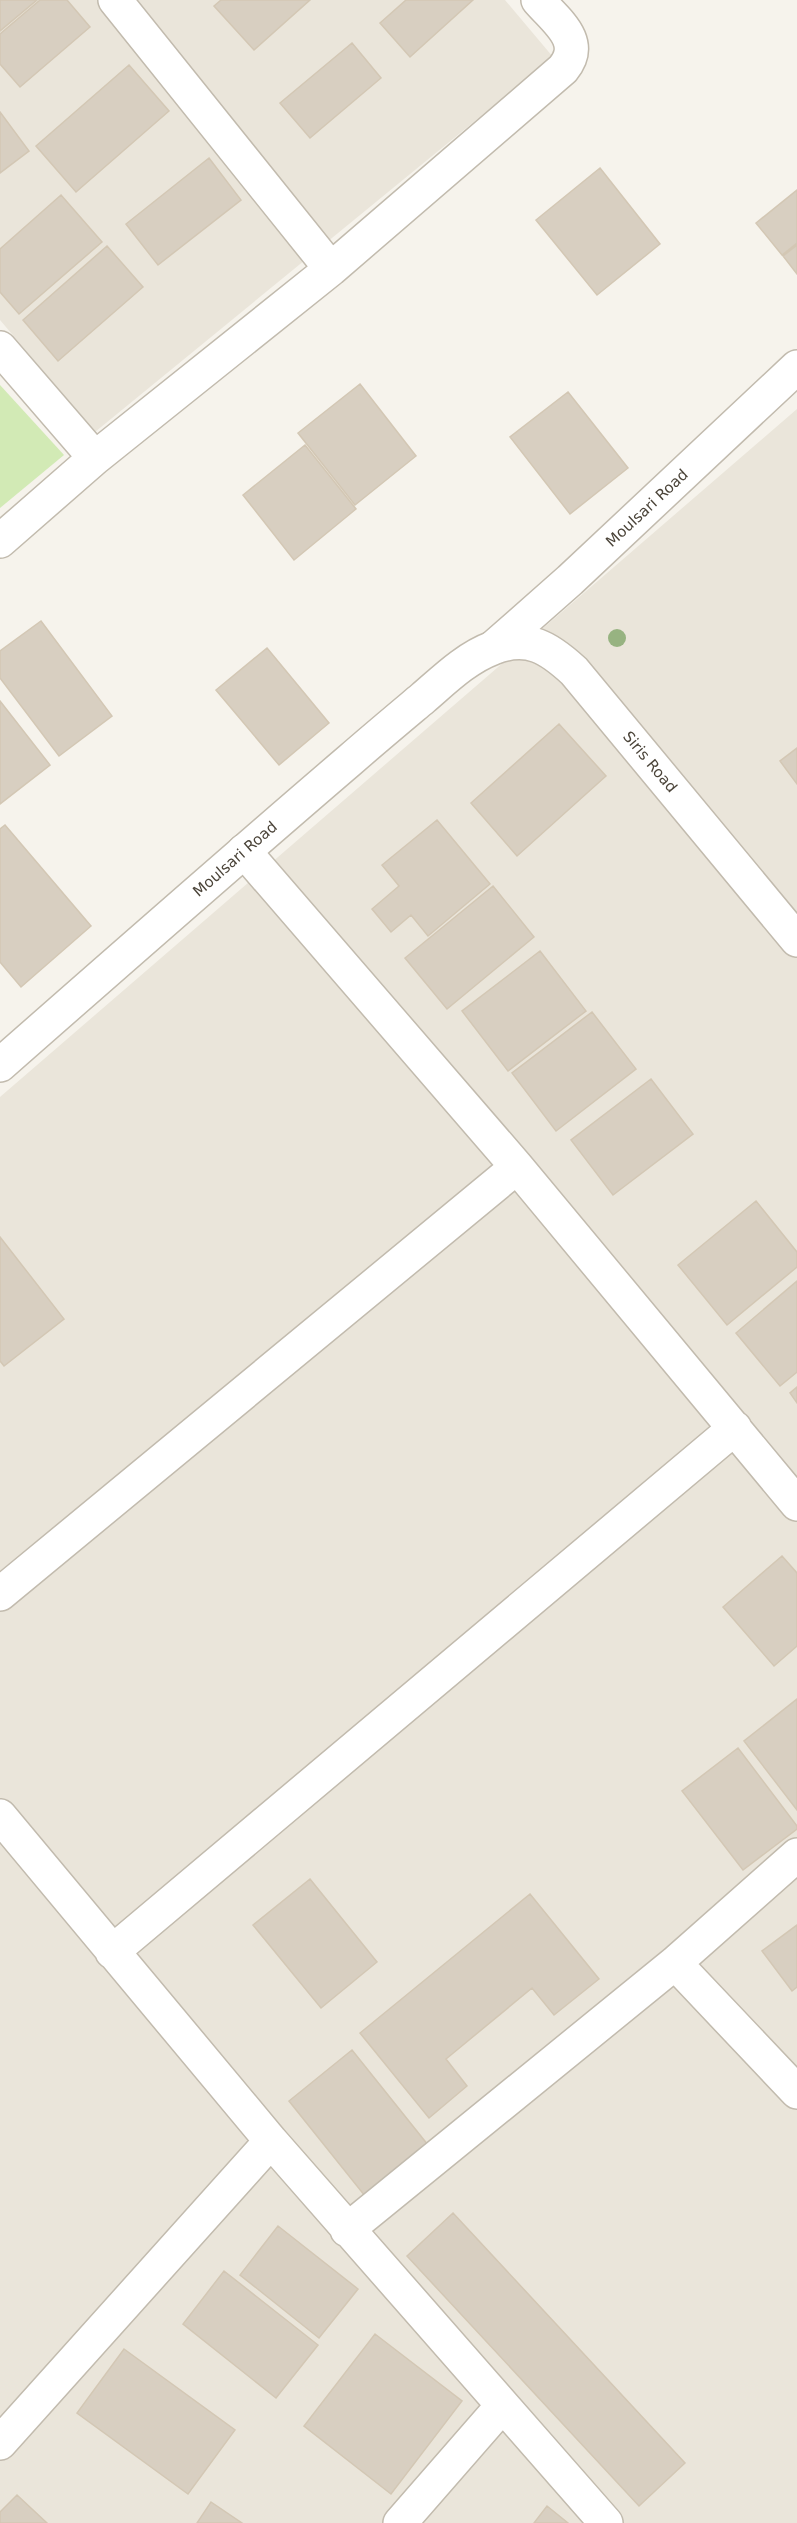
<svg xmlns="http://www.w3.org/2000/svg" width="797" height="2523" font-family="'DejaVu Sans',sans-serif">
<rect width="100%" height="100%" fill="#f6f3ec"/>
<path fill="#eae5da" d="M0,0H505L553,57L95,432L0,320Z
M797,409V2523H0V1097Z"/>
<path fill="#d2eab5" d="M0,385L64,455L0,508Z"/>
<path fill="#d8cfc1" stroke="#d3c7b4" stroke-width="1.5" d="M0,0H37L0,31Z
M40,0H67L90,27L20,87L0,64V34Z
M221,0H310L254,50L214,6Z
M406,0H473L410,57L380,23Z
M352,43L381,78L310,138L280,103Z
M129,65L169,111L76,192L36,146Z
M0,112L29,151L0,173Z
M209,158L241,200L158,265L126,224Z
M600,168L660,244L597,295L536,220Z
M797,190V243L782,255L756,223Z
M61,195L102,242L19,314L0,292V249Z
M797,245V274L783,256Z
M107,246L143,287L58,361L23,320Z
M360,384L416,456L355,505L298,433Z
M568,392L628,468L570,514L510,437Z
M305,445L356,509L294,560L243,495Z
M41,621L112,716L59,756L0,678V651Z
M267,648L329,723L279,765L216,690Z
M0,701L50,765L0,804Z
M559,724L606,776L517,856L471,803Z
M797,748V784L780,761Z
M437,820L490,884L428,936L411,915L391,932L372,909L399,886L382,865Z
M5,825L91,926L21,987L0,962V829Z
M493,886L534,937L447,1009L405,958Z
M540,951L586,1011L508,1071L462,1011Z
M592,1012L636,1069L556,1131L512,1073Z
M651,1079L693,1134L613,1195L571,1140Z
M756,1201L797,1252V1267L727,1325L678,1265Z
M0,1237L64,1319L4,1366L0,1361Z
M797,1281V1372L780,1386L736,1333Z
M797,1387V1403L790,1393Z
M782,1556L797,1573V1646L774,1666L723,1607Z
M797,1699V1810L744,1741Z
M738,1748L797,1826V1829L743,1870L682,1791Z
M310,1879L377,1962L321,2008L253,1925Z
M530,1894L599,1979L554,2015L532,1988L446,2059L467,2086L429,2118L360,2033Z
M797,1925V1987L792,1991L762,1951Z
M352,2050L428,2145L365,2196L289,2101Z
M453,2213L685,2463L639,2506L407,2256Z
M278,2226L358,2289L319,2338L240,2275Z
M224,2271L318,2345L276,2398L183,2324Z
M375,2334L462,2401L391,2494L304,2426Z
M124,2349L235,2430L188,2494L77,2413Z
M17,2495L47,2523H0V2512Z
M211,2502L242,2523H197Z
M547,2506L568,2523H534Z"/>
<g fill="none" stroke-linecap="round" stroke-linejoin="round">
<defs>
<path id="minor" d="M115,0L331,269
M0,348L95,458
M0,541L95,458L331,269L563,69C586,41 556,21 538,0
M494,647L570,580L797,367
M244,851L517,1167L797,1504
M0,1594L517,1167
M0,1816L271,2141L0,2443
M112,1952L735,1428
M675,1963L797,2092
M271,2141L606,2523
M347,2230L675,1963L797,1855
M400,2523L502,2406"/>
<path id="tertiary" d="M0,1065C116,963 232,861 350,760C374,739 398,719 423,698C444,680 466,658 493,648C528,634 549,648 574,671L797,940"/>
</defs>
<use href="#minor" stroke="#c2bbae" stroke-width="36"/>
<use href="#tertiary" stroke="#c2bbae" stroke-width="36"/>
<use href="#minor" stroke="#fff" stroke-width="33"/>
<use href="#tertiary" stroke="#fff" stroke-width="33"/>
</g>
<circle fill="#97b381" cx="617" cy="638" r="9"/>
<g text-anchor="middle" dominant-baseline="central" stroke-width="4.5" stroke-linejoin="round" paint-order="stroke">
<g font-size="15" fill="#4b4439" stroke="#fff">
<text transform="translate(647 508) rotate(-43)">Moulsari Road</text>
<text transform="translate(650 762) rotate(50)">Siris Road</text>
<text transform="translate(235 859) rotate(-41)">Moulsari Road</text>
</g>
</g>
</svg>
